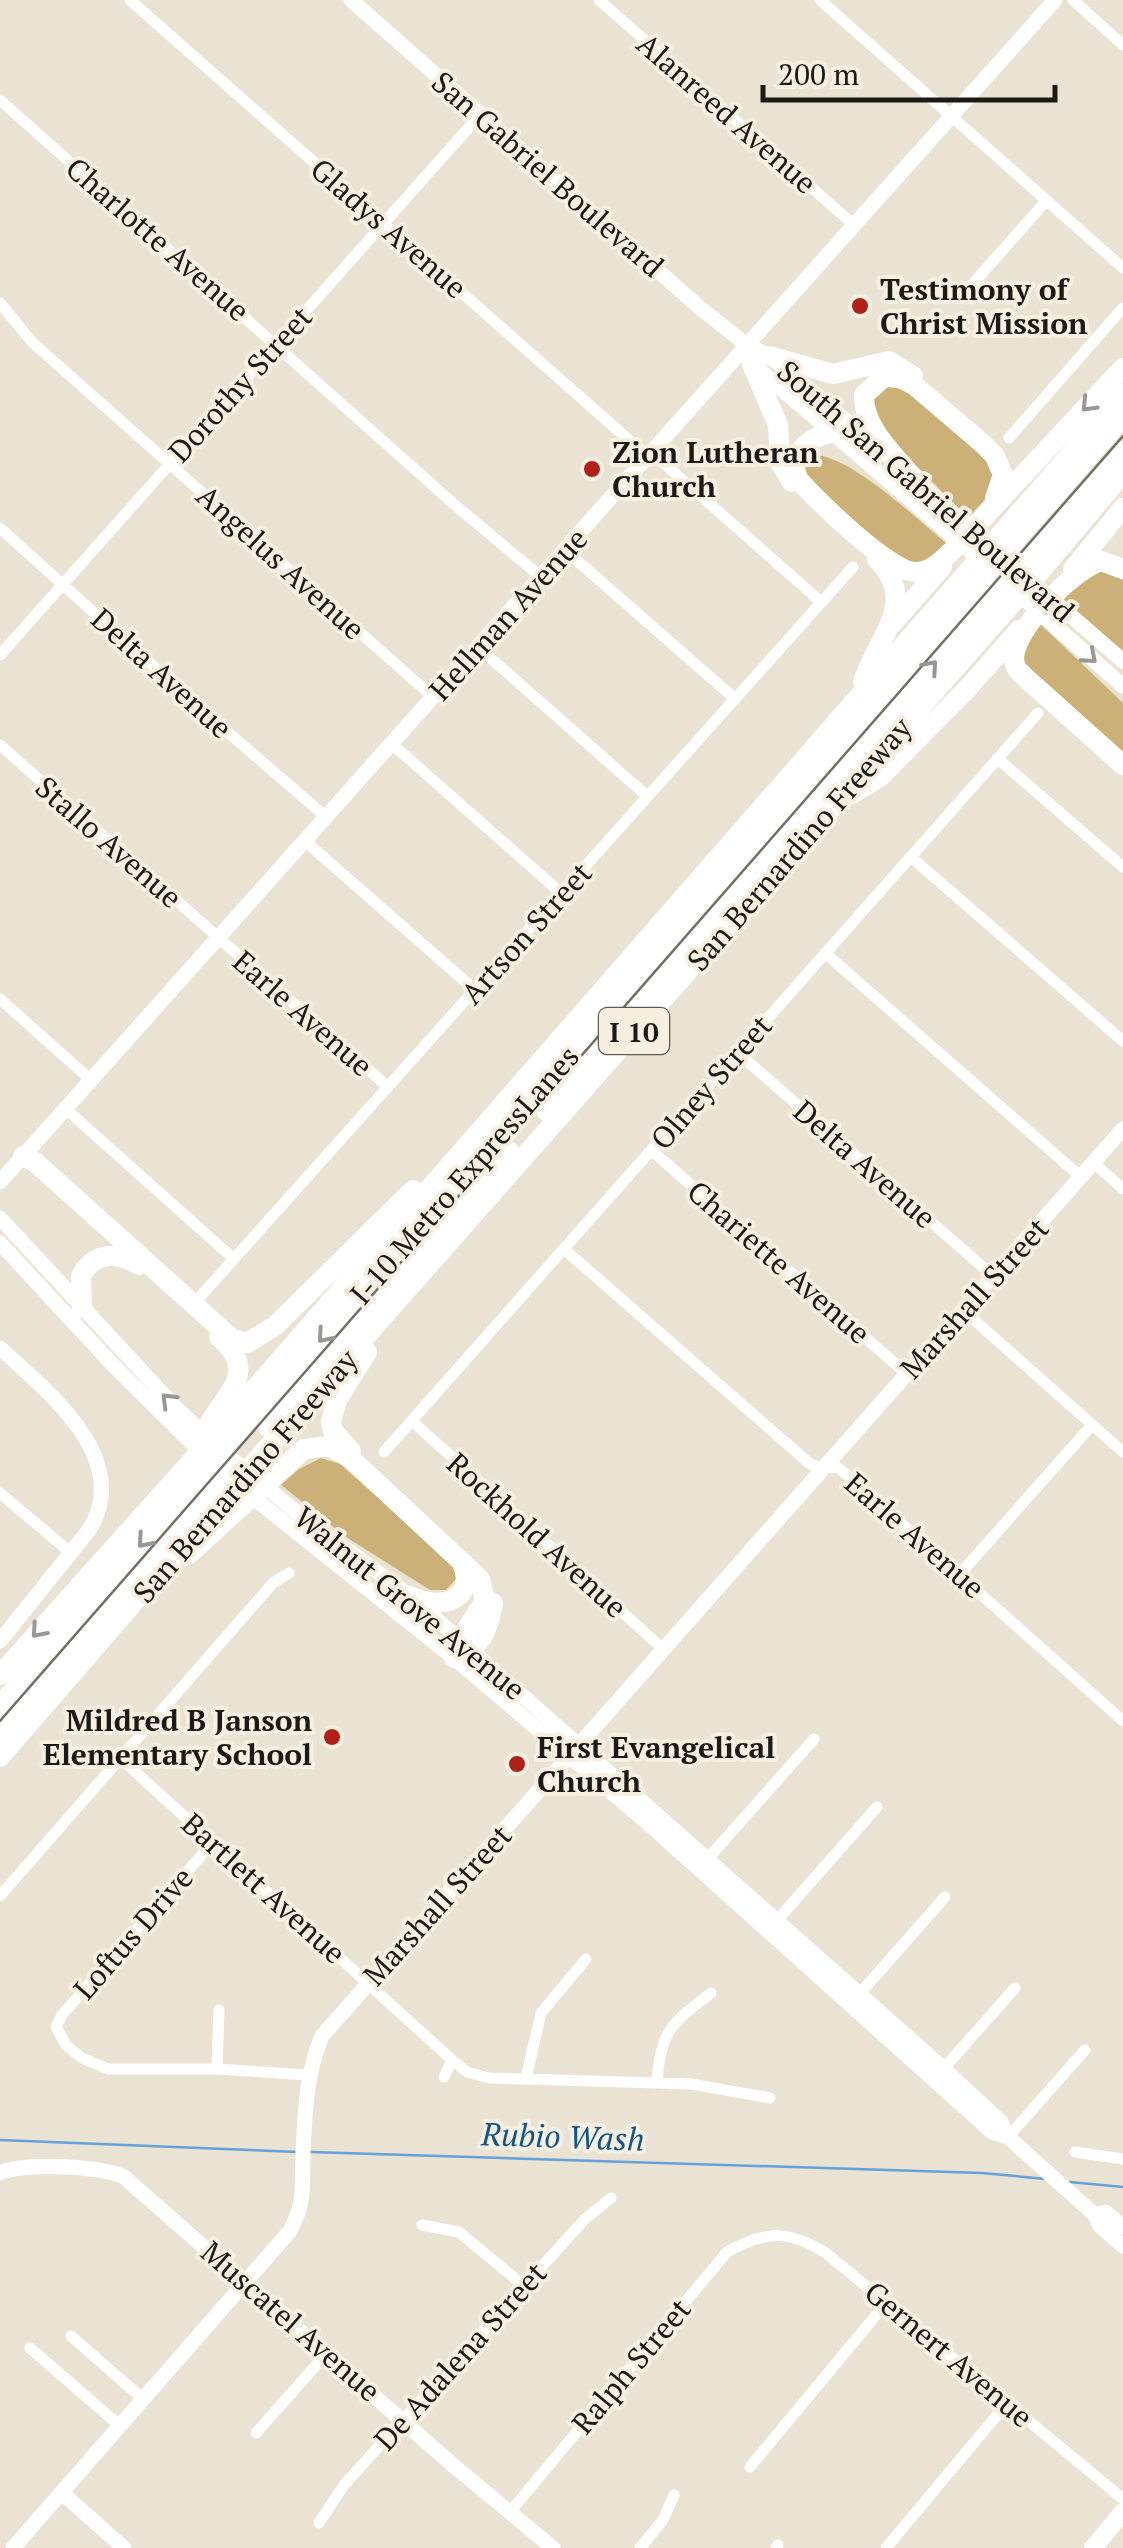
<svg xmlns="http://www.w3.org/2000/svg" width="1123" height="2548" font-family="'PT Serif',serif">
<rect width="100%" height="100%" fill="#eae2d2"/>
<path fill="#cbb177" d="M886,386C913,385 978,446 994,469L986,498L968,518L878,427L873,398Z
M818,455C856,461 916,518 947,544C933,559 924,564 904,562L809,485L803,464L810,456Z
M1093,569L1109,571L1123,580V653L1062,599Z
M1037,621L1123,703V757L1021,665L1022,640Z
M321,1458L340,1464L452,1563L456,1572V1579L446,1590H430L346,1537L281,1485L299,1469Z"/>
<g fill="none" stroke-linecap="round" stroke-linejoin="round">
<path stroke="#64a1dc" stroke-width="2.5" d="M0,2140L298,2152
M311,2152L982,2173L1047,2179
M1070,2182L1123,2187"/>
<path stroke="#fff" stroke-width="11" d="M130,0L638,448L659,459L820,601
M599,0L854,225
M820,0L1123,268
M1073,0L1123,45
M0,100L455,505L541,577
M970,287L1047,200
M0,303L33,343L433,697
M1009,438L1123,308
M0,528L201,709L326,817
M565,550L734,698
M478,647L647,796
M0,655L480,115
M392,744L561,893
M0,745L388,1087
M997,758L1123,867
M305,841L475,990
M911,857L1123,1041
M825,953L1081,1177
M0,999L92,1081
M737,1052L993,1276
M67,1110L234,1259
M651,1150L907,1374
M1094,1163L1123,1189
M564,1249L810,1464L822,1468L837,1467L846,1474L1123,1721
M198,1299L853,567
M963,1310L1123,1452
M412,1421L663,1649
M384,1452L1038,713
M0,1493L71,1553
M960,1574L1092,1425
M120,1758L452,2060
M214,1841L62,2015L56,2027L66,2045L82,2058L108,2069H217L308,2075
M704,1863L814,1739
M0,1896L273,1583L289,1573
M773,1925L877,1807
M855,1999L945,1897
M217,2069L219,2010
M938,2075L1015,1988
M444,2077L452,2060L467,2072L489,2078L691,2084L770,2098
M526,2078L541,2013L586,1959
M657,2082C661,2030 671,2024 711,1993
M1008,2137L1085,2050
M1075,2152L1123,2159
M422,2225L459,2232L524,2286
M71,2336L143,2399
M30,2348L120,2426
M256,2433L327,2353
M750,2467L887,2302
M510,2512L727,2252C766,2230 789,2230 826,2253L1123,2499
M319,2523L344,2485L585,2219L611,2198
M640,2548L663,2520L674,2495
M776,2548L778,2545
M886,2548L1008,2402"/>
<path stroke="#fff" stroke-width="15" d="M351,0L699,307L748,346L770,356L886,455
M756,367L985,564
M907,473L1123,661
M1013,589L1123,686
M0,1182L1055,0
M0,1218L176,1408L233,1460L301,1516L410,1596L944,2069L1001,2122L1008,2137L1095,2215L1100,2226L1123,2246
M0,1243L114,1366L205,1456
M0,1348C47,1391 134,1459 89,1530L0,1641
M245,1491L454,1658L650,1825L992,2132L1008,2137
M0,2173C22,2162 102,2166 124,2177L454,2466L553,2548
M1095,2215L1106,2212L1123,2227
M62,2493L124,2548
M13,2548L290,2231C306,2200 302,2186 303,2153C305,2113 306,2073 322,2036L1123,1129"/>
<path stroke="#fff" stroke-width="18" d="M1093,2548L1123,2512"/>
<path stroke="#fff" stroke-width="20" d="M770,356L833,374L889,361L913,376
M752,364L778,425L780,462L792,482
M835,432C815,435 802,444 793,462L798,479C815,499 890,572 915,572C931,573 943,559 955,548L1123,368
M914,479C895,455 863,428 864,395L884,377L902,378L914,385L983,444L995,456L1003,475L995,498
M1073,569L1123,508
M1123,569L1101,561C1075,568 1002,638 1016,667C1017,670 1025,677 1027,679L1123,765
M892,624L942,567
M863,682C877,637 920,603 877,559
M852,794L880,777L968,688L1019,630
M546,1111L937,660L1123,451
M23,1156L35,1162L231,1338L247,1343L275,1326L413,1190
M82,1308L81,1276C95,1251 117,1252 139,1265
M210,1422C231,1389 257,1370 219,1337
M268,1427L510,1152
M351,1451L333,1431L331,1421L337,1400L367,1352
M189,1554L304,1449L328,1446L348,1456L480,1579L485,1601L460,1639L454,1658
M410,1596C442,1612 479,1599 461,1561
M454,1658C481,1648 488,1632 493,1603
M0,1675L190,1463L1123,394
M0,1706L1123,417
M0,1733L229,1471
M0,1757L255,1462L1038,574L1123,473"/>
<path stroke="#746f65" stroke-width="2.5" d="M0,1721L1123,436"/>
</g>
<defs><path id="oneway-chevron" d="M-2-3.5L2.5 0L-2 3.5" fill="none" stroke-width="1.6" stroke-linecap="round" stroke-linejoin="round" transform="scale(2.5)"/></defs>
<g stroke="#999896">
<use href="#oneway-chevron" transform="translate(1088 405) rotate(134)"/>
<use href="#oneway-chevron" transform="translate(1090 657) rotate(41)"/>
<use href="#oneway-chevron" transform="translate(931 667) rotate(-49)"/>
<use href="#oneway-chevron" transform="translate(324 1336) rotate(131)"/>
<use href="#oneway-chevron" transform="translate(168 1400) rotate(-135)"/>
<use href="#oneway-chevron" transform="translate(144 1541) rotate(131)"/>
<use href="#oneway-chevron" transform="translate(38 1631) rotate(131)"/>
</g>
<g fill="#b1211a" stroke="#f7f0e0" stroke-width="4">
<circle cx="860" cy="306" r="10"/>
<circle cx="592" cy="469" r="10"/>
<circle cx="332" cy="1737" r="10"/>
<circle cx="517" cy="1764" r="10"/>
</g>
<g text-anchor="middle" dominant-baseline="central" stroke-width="8" stroke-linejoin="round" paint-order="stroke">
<rect fill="#f7f0e0" stroke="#5e5a52" stroke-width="2.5" x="599" y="1008" width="70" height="46" rx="8"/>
<g font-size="28" font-weight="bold" fill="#1d1a15">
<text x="634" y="1031">I 10</text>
</g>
<g font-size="30" fill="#1d1a15" stroke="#f7f0e0">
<text transform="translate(727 113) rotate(41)">Alanreed Avenue</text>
<text transform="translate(548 174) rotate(41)">San Gabriel Boulevard</text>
<text transform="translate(389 228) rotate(41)">Gladys Avenue</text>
<text transform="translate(158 239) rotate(41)">Charlotte Avenue</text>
<text transform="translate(240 384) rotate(-48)">Dorothy Street</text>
<text transform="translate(926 491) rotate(41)">South San Gabriel Boulevard</text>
<text transform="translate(281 562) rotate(42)">Angelus Avenue</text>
<text transform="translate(508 614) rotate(-48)">Hellman Avenue</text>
<text transform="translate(162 673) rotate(42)">Delta Avenue</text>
<text transform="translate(109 842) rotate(41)">Stallo Avenue</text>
<text transform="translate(799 844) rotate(-49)">San Bernardino Freeway</text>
<text transform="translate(526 933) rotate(-48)">Artson Street</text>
<text transform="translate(303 1013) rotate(41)">Earle Avenue</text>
<text transform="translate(711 1082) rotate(-49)">Olney Street</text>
<text transform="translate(865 1164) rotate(41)">Delta Avenue</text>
<text transform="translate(464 1175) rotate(-49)">I-10 Metro ExpressLanes</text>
<text transform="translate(779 1262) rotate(41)">Chariette Avenue</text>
<text transform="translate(974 1298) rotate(-48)">Marshall Street</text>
<text transform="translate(245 1476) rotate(-49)">San Bernardino Freeway</text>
<text transform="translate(537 1535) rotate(42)">Rockhold Avenue</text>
<text transform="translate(915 1535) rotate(41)">Earle Avenue</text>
<text transform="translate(410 1603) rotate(39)">Walnut Grove Avenue</text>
<text transform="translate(264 1888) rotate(42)">Bartlett Avenue</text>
<text transform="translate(437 1905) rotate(-48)">Marshall Street</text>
<text transform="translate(133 1933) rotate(-49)">Loftus Drive</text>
<text transform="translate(291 2321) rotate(41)">Muscatel Avenue</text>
<text transform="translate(949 2354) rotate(40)">Gernert Avenue</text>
<text transform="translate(460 2356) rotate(-48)">De Adalena Street</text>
<text transform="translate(631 2366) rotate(-50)">Ralph Street</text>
</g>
<g font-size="30" font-weight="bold" fill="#1d1a15" stroke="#f7f0e0" text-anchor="start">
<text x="880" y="289">Testimony of<tspan x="880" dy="34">Christ Mission</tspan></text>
<text x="612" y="452">Zion Lutheran<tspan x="612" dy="34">Church</tspan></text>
<text x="312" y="1720" text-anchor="end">Mildred B Janson<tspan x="312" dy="34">Elementary School</tspan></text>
<text x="537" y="1747">First Evangelical<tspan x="537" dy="34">Church</tspan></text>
</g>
<g font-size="32" font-style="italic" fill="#10558c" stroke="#f7f0e0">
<text transform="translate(563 2136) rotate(2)">Rubio Wash</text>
</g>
</g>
<path d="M763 85v15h292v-15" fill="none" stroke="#1d1a15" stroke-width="5"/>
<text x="778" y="85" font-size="30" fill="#1d1a15" stroke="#f7f0e0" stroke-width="8" paint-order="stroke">200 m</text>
</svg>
